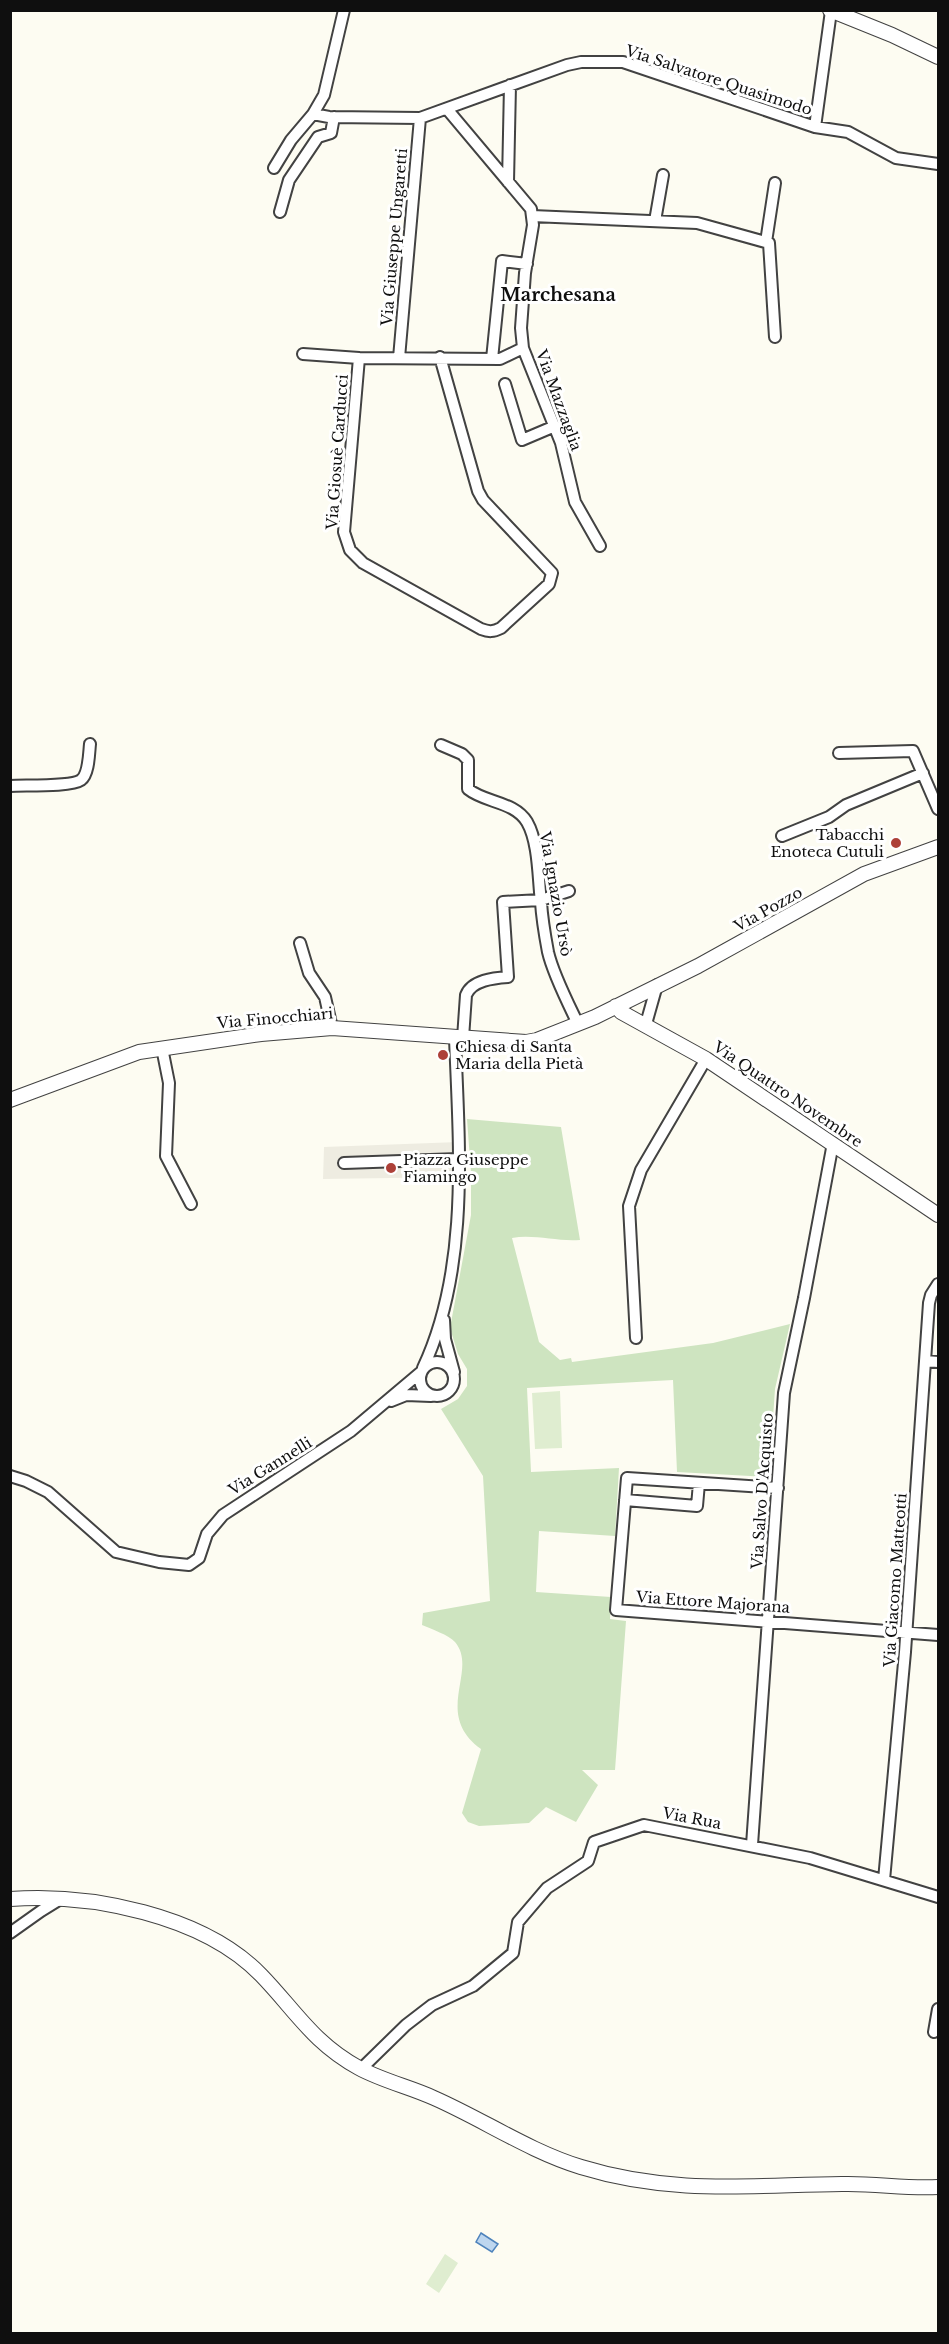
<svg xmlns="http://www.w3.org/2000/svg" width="949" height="2344" font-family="'Libre Baskerville',serif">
<rect width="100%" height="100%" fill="#fdfcf2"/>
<path fill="#cee4c0" d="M467,1119L561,1127L580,1240C558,1242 534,1234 512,1238L539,1342L560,1360L571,1358L572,1362L713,1343L790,1324L775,1389L769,1477L677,1472L673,1380L527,1388L531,1472L619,1468L615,1536L539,1531L536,1592L611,1597L610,1619L626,1621L615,1770H582L598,1785L576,1822L546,1807L529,1823L479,1826L468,1822L462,1813L481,1749C432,1713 479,1671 455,1642C449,1635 431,1629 422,1625L423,1613L490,1601L483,1476L441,1409L458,1399L467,1386V1369L458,1354L450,1328L471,1215V1173Z"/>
<path fill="#dfedd0" d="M560,1391L562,1448L535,1449L532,1393Z
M445,2254L458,2263L439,2293L426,2284Z"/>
<path fill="#eeece1" d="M459,1142V1177L323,1179L324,1147Z"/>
<path fill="#bdd6ef" stroke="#4e83bc" stroke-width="1.5" d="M481,2233L498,2244L492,2252L476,2242Z"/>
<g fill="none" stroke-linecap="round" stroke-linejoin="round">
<defs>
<path id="minor" d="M447,109L531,209L533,225L525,273L521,328L523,348L561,443L575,502L600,546
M313,114L329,117L420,118L567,65L581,62H623L815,127L848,132L896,158L938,164
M815,127L831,11
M274,168L291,140L313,114L324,95L344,10
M508,182L510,85
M280,212L289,180L318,137L331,133L334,117
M532,216L697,223L769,243L775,337
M655,221L663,175
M766,242L775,183
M303,354L359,358L500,359L523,348
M359,358L344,532L350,550L363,563L481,629C489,632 493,632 501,628L549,584L552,573L483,500L478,491L440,357
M399,358L420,118
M492,359L502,261L527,264
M505,384L522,440L555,426
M441,745L462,754L468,760V789C485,803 514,801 527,822C539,843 538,878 541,902C542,919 545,936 548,952C553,974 568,1003 578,1024
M839,753L913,751L938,809
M10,786C24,785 71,787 81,780C89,774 89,753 90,744
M782,836L829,817L846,805L923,773
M300,943L309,973L325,997L332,1028
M646,1024L657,985
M463,1038L466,995C472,980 494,978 508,977L503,902L541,900L569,891
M162,1048L169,1083L166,1156L191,1204
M344,1163L459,1159
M444,1320L445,1339L454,1372
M636,1338L629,1206L641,1170L706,1059
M925,1361L938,1362
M420 1379a17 17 0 1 1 34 0a17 17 0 1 1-34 0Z
M423,1368C470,1268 459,1145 455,1038
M391,1401L406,1395L431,1396
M10,1476L26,1481L48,1492L116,1552L159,1562L189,1565L199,1558L207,1534L223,1515L351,1431L421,1372
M778,1488L627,1478L616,1610L938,1635
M625,1500L697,1506L699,1483
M752,1845L784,1393L804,1298L833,1143
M884,1880L905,1652L929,1303L931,1295L938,1284
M10,1933L41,1911L62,1898
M934,2032L938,2009
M361,2069L406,2025L432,2005L473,1986L513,1953L518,1922L547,1888L588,1861L594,1842L644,1825L810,1858L938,1897"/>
<path id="tertiary" d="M830,10L892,35L938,57
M616,1006L621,1012L706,1059L938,1215
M10,1100L139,1052L261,1034L332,1028L526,1042L537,1040L595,1017L698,966L864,874L938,847
M10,1899C90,1893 203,1915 261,1975C295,2010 313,2043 359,2068C383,2081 410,2087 434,2098C484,2120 529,2151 581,2167C672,2195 750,2185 842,2184C875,2183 906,2189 938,2187"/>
</defs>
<use href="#minor" stroke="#424242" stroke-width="14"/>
<use href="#tertiary" stroke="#424242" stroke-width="16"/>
<use href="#minor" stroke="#fff" stroke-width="10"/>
<use href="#tertiary" stroke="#fff" stroke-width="14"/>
</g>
<g fill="#ad4038" stroke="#fff" stroke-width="2">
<circle cx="896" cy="843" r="6"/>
<circle cx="443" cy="1055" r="6"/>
<circle cx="391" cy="1168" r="6"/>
</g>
<g text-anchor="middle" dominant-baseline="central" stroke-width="6" stroke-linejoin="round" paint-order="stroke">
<g font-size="15" fill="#0f0f0f" stroke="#fff">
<text transform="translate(719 80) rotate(18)">Via Salvatore Quasimodo</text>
<text transform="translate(394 237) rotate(-85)">Via Giuseppe Ungaretti</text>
<text transform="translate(559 400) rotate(70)">Via Mazzaglia</text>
<text transform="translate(337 452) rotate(-86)">Via Giosuè Carducci</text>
<text transform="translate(556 894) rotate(80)">Via Ignazio Ursò</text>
<text transform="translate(768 909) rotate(-29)">Via Pozzo</text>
<text transform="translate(275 1018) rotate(-5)">Via Finocchiari</text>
<text transform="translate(788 1094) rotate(34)">Via Quattro Novembre</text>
<text transform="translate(270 1466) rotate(-32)">Via Gannelli</text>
<text transform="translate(762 1491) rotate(-86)">Via Salvo D'Acquisto</text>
<text transform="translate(895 1580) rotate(-86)">Via Giacomo Matteotti</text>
<text transform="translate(713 1602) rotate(4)">Via Ettore Majorana</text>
<text transform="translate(692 1818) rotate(11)">Via Rua</text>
</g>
<g font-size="15" fill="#0f0f0f" stroke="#fff" text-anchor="start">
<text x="884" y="834" text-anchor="end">Tabacchi<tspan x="884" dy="17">Enoteca Cutuli</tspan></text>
<text x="455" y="1046">Chiesa di Santa<tspan x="455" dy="17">Maria della Pietà</tspan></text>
<text x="403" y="1159">Piazza Giuseppe<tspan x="403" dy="17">Fiamingo</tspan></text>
</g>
<g font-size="18" font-weight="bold" fill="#0f0f0f" stroke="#fff">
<text x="558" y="295">Marchesana</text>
</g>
</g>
<rect width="949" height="2344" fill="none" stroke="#0f0f0f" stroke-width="24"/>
</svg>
